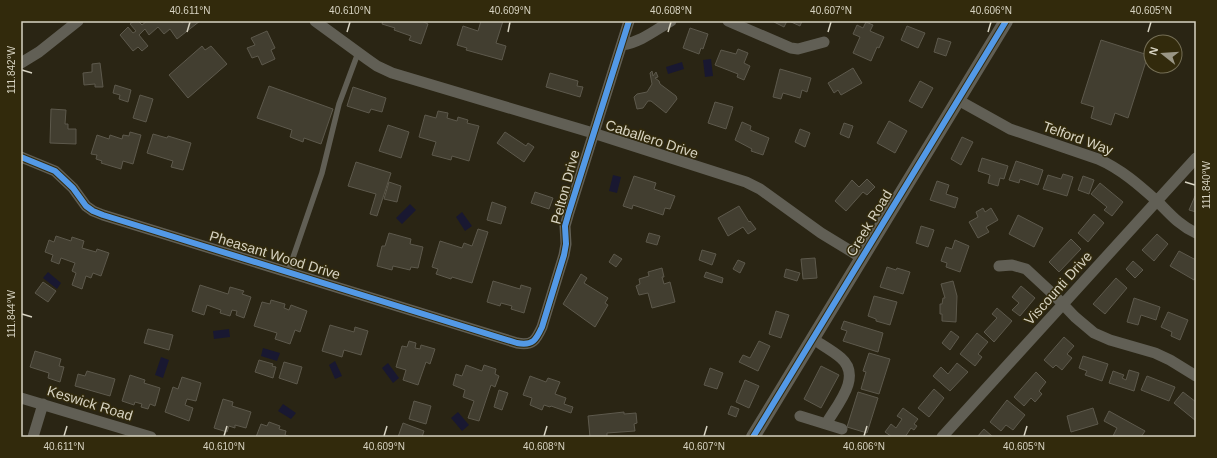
<svg xmlns="http://www.w3.org/2000/svg" width="1217" height="458" font-family="Helvetica,sans-serif">
<rect width="100%" height="100%" fill="#2a2514"/>
<path fill="#191831" d="M711,59L713,76L705,77L703,60Z
M682,62L684,69L668,74L666,67Z
M613,175L621,177L617,193L609,191Z
M410,204L416,210L402,224L396,218Z
M462,212L472,226L465,231L456,217Z
M48,272L61,283L57,289L43,278Z
M229,329L230,337L214,339L213,331Z
M263,348L280,353L277,361L261,356Z
M161,357L169,360L163,378L155,375Z
M335,361L342,376L335,379L329,365Z
M388,363L399,378L393,383L382,368Z
M283,404L296,413L291,419L278,411Z
M458,412L469,425L462,431L451,418Z"/>
<path fill="#423e30" stroke="#5d594c" d="M134,21H138L142,25L147,21H181L182,23L185,21H200L177,39L170,29L164,34L158,27L149,35L145,29L139,35L148,46L142,51L138,47L133,51L120,35L128,27L133,33L136,31L130,24Z
M383,21H422L428,24L421,44L409,40L411,36L394,30L395,28L382,24Z
M481,21H503L496,43L506,46L502,60L466,50L467,48L457,45L463,26L478,31Z
M774,21H787L784,27L774,22Z
M789,21H802L800,26Z
M866,22L873,25L870,31L884,37L879,48L877,47L871,61L853,53L860,37L853,34L857,25L863,28Z
M907,26L925,33L918,48L901,40Z
M690,28L708,34L703,49L701,48L699,54L683,48Z
M267,31L275,48L271,50L275,59L262,65L258,56L252,58L247,48L255,45L251,38Z
M938,38L951,42L946,56L934,52Z
M1101,40L1148,55L1128,118L1115,113L1111,125L1091,118L1094,107L1081,103Z
M202,46L205,50L211,46L227,64L188,98L169,75Z
M738,49L748,53L744,63L750,66L744,80L737,77L738,74L715,65L721,50L736,54Z
M100,63L103,87H95V84L84,85L83,73L92,72V64Z
M853,68L862,83L841,95L838,90L834,93L828,83Z
M780,69L811,78L807,92L802,90L800,98L783,93L781,99L773,97Z
M652,71L653,76L656,72L658,77L655,78L659,81L660,84L676,96L677,99L666,113L651,101H648L643,108L637,109L634,97L637,94L647,92L652,84L650,73Z
M550,73L578,81L577,86L583,87L580,97L546,87Z
M920,81L933,88L922,108L909,101Z
M115,85L131,90L128,102L119,99L120,95L113,93Z
M269,86L333,109L321,144L304,138L303,142L290,137L292,130L257,118Z
M353,87L386,98L382,112L371,109L369,113L347,106Z
M140,95L153,99L146,122L133,118Z
M715,102L733,107L726,129L708,123Z
M51,109L66,110L65,124H68V129H76V144L50,143Z
M438,111L448,113L447,118L457,121L458,117L468,120L467,123L479,126L469,161L452,156L451,160L432,155L436,142L419,137L425,115L436,118Z
M889,121L907,131L895,153L877,143Z
M742,122L751,126L750,130L769,138L763,155L751,151L752,149L735,140Z
M844,123L853,126L849,138L840,134Z
M388,125L409,132L401,158L379,151Z
M800,129L810,133L805,147L795,142Z
M130,132L141,135L133,164L123,161L121,169L101,163L102,161L96,159L97,155L91,154L97,135L109,139L110,135L122,139L123,135L129,136Z
M505,132L526,146L528,143L534,147L524,162L497,143Z
M153,134L167,138L168,136L191,143L183,170L171,167L173,161L147,153Z
M962,137L973,142L961,165L951,159Z
M982,158L1008,166L1004,179L1000,178L998,186L988,183L990,175L978,171Z
M1016,161L1043,170L1038,185L1020,179L1019,183L1009,180Z
M356,162L391,173L377,216L370,214L376,194L348,186Z
M1063,174L1073,177L1067,196L1043,189L1048,175L1061,179Z
M634,176L656,183L654,189L675,196L670,209L665,208L663,215L633,205L632,209L623,206Z
M1083,176L1094,180L1089,194L1078,190Z
M867,179L875,187L867,195L863,192L846,211L835,201L852,180L859,187Z
M937,181L949,185L946,194L958,198L955,208L930,200Z
M389,182L401,186L397,202L384,199Z
M1100,183L1123,202L1112,216L1104,210L1107,207L1091,194Z
M535,192L553,198L549,209L531,203Z
M1195,196L1196,197V212L1189,210Z
M492,202L506,207L501,224L487,220Z
M739,206L749,222L750,221L756,229L748,234L743,227L728,236L718,218Z
M983,208L985,212L991,208L998,220L986,227L989,232L978,238L969,222L978,217L976,212Z
M1094,214L1104,223L1088,242L1078,233Z
M1018,215L1043,228L1034,247L1009,234Z
M921,226L934,230L928,247L916,243Z
M478,229L488,232L472,283L452,277L451,279L436,274L438,269L432,267L440,241L462,248L464,243L472,246Z
M389,233L411,239L410,244L423,247L418,268L411,267L410,270L393,266L392,270L377,266L382,246H385Z
M649,233L660,236L657,245L646,242Z
M1157,234L1168,244L1154,261L1142,250Z
M56,236L71,241L72,237L84,241L82,248L96,252L97,249L109,253L101,276L93,273L91,278L86,276L82,289L72,285L76,273L72,271L75,263L61,258L59,264L51,261L53,255L45,252L49,240L54,242Z
M1071,239L1081,249L1059,272L1049,262Z
M955,240L969,246L960,272L946,267L947,263L941,261L946,247L952,249Z
M702,250L716,254L712,265L699,260Z
M1179,251L1196,260V277L1194,280L1170,266Z
M614,254L622,259L616,267L609,262Z
M815,258L817,278L803,279L801,259Z
M738,260L745,263L740,273L733,269Z
M1133,261L1143,270L1135,278L1126,269Z
M887,267L896,270L897,268L910,272L903,294L880,287Z
M662,268L664,277H662L664,284L670,282L675,302L652,308L648,293L639,295L636,286L640,284L639,279L649,276L648,272Z
M786,269L800,273L797,281L784,277Z
M706,272L723,278L722,283L704,277Z
M581,274L587,278L584,283L608,298L605,303L608,305L595,327L563,304Z
M1116,278L1127,288L1105,314L1093,304Z
M493,281L520,289L521,285L531,288L524,313L511,309L512,306L501,303L500,306L487,302Z
M953,281L957,296L956,322L942,321V314H940V304H942L943,298H945L941,284Z
M43,282L56,291L48,302L35,293Z
M200,285L228,294L230,287L244,291L242,294L251,297L244,318L236,315L237,311L232,310L230,316L220,313L221,310L207,305L204,315L192,311Z
M1021,286L1035,298L1020,316L1012,310L1019,303L1012,297Z
M874,296L897,302L890,325L876,321V319L868,316Z
M1134,298L1160,307L1156,320L1141,315L1138,325L1127,322Z
M271,300L285,304L284,308L289,310L291,305L307,311L300,332L295,330L290,344L275,339L277,333L254,326L262,302L270,304Z
M997,308L1012,321L994,342L984,332L997,318L992,314Z
M776,311L789,315L781,338L769,334Z
M1168,312L1188,320L1180,340L1171,336L1172,332L1161,327Z
M844,321L883,333L878,352L843,341L847,331L841,329Z
M330,325L354,332L355,327L368,331L361,355L344,350L342,357L322,351Z
M148,329L173,335L169,350L144,343Z
M951,331L959,337L950,350L942,343Z
M977,333L988,342L978,354L982,357L975,366L960,354Z
M1064,337L1074,346L1067,354L1072,358L1062,370L1056,365L1053,368L1044,360Z
M409,341L416,343L415,348L420,349L421,345L435,349L430,364L426,362L418,385L403,380L406,370L396,367L402,346L407,347Z
M759,341L770,346L758,371L739,362L743,355L750,358Z
M35,351L61,359L59,366L64,367L60,382L48,378L49,373L30,367Z
M869,353L890,359L879,394L861,389L866,372L863,371Z
M1083,356L1108,364L1102,381L1085,375L1087,371L1079,368Z
M259,360L273,364L272,366L276,367L273,378L255,372Z
M284,362L302,367L297,384L279,378Z
M957,363L968,372L950,391L933,376L941,367L948,374Z
M466,365L482,371L484,365L496,369L495,374L499,376L495,387L491,385L479,421L468,418L474,401L463,397L465,390L453,385L456,374L462,376Z
M821,366L839,375L821,408L804,399Z
M710,368L723,373L717,389L704,385Z
M1129,370L1139,373L1134,391L1109,383L1113,371L1124,375L1122,378L1126,380Z
M87,371L115,379L110,396L75,386L78,374L85,376Z
M1036,372L1046,382L1039,391L1042,394L1035,402L1031,398L1024,406L1014,397Z
M130,375L145,380L144,383L160,388L155,406L150,404L148,409L141,407L142,404L135,402L134,405L122,401Z
M530,376L546,382L548,378L560,382L555,394L566,398L564,404L573,407L571,413L551,406L550,407L544,405L542,410L530,405L532,398L523,395Z
M1147,376L1175,387L1169,401L1141,390Z
M182,377L201,383L196,401L187,399L185,405L193,408L189,421L165,412L173,387L178,389Z
M745,380L759,386L749,408L736,402Z
M934,389L944,398L929,417L918,408Z
M499,390L508,393L502,410L494,407Z
M858,392L878,398L867,433L847,427Z
M1183,392L1196,402V421L1174,403Z
M223,399L233,402L232,406L251,412L246,428L235,425V428L229,426L227,432L214,428Z
M1007,400L1025,415L1013,430L1006,425L1001,431L990,422Z
M414,401L431,406L426,424L409,419Z
M731,406L739,409L736,417L728,414Z
M903,408L918,419L914,424L917,426L914,430L911,428L905,437H892L885,432L891,424L896,428L902,419L897,416Z
M1093,408L1098,424L1071,432L1067,416Z
M1109,411L1145,431L1141,437L1113,436L1117,428L1104,421Z
M624,412V414L636,413L637,423L634,424L635,431L607,433V437H590L588,416Z
M269,422L280,426L279,429L286,431L285,435L291,437H256L261,424L267,426Z
M403,423L424,431L422,437H398Z
M984,429L993,437H977Z"/>
<g fill="none" stroke-linecap="round" stroke-linejoin="round">
<path stroke="#615f55" stroke-width="5.5" d="M288,272L322,173L339,104L358,53"/>
<path stroke="#615f55" stroke-width="11" d="M315,21L367,59L377,66L392,73L593,133L746,182L760,189L821,233L862,258
M728,21L791,48L798,49L824,42
M622,45C641,42 654,31 671,21
M21,63L39,52L78,21
M958,100L1010,129L1098,159C1121,169 1139,185 1158,202C1170,214 1180,226 1196,233
M21,157L55,171L73,188L86,206L93,211L103,215L517,343C533,346 536,340 542,327L564,255L566,244L565,226L569,212L629,21
M999,266L1012,265L1026,269L1054,295L1075,317L1094,333L1110,340L1155,353L1170,360L1196,376
M813,339C822,345 833,351 841,358C863,377 836,406 826,424
M21,398L151,437
M800,416L842,429
M33,437L43,404
M942,437L1196,158"/>
<path stroke="#615f55" stroke-width="14" d="M753,437L1006,21"/>
<defs>
<path id="cycleway" d="M21,157L55,171L73,188L86,206L93,211L103,215L517,343C533,346 536,340 542,327L564,255L566,244L565,226L569,212L629,21
M753,437L1006,21"/>
</defs>
<use href="#cycleway" stroke="#322a0c" stroke-width="8"/>
<use href="#cycleway" stroke="#5399e6" stroke-width="6"/>
</g>
<path fill="none" stroke="#d7d3c2" stroke-width="1.5" d="M187,32L190,22M347,32L350,22M508,32L510,22M668,32L671,22M828,32L831,22M988,32L991,22M1148,32L1151,22M22,70L32,73M1185,182L1195,185M22,314L32,317M64,436L67,426M224,436L227,426M384,436L387,426M544,436L547,426M704,436L707,426M864,436L867,426M1024,436L1027,426"/>
<g text-anchor="middle" dominant-baseline="central" stroke-width="3" stroke-linejoin="round" paint-order="stroke">
<g font-size="14" fill="#d7d3c2" stroke="#322a0c">
<text transform="translate(1078 138) rotate(20)">Telford Way</text>
<text transform="translate(652 139) rotate(18)">Caballero Drive</text>
<text transform="translate(565 187) rotate(-75)">Pelton Drive</text>
<text transform="translate(869 223) rotate(-59)">Creek Road</text>
<text transform="translate(275 255) rotate(17)">Pheasant Wood Drive</text>
<text transform="translate(1058 288) rotate(-48)">Viscounti Drive</text>
<text transform="translate(90 403) rotate(17)">Keswick Road</text>
</g>
</g>
<rect width="1217" height="458" fill="none" stroke="#322a0c" stroke-width="44"/>
<g transform="translate(1163 54) rotate(287)"><circle r="19" fill="#322a0c" stroke="#746e55"/>
<path d="M0-3L7 15L0 10L-7 15Z" fill="#9a9685"/>
<text y="-6" font-size="11" font-weight="bold" text-anchor="middle" fill="#d7d3c2">N</text>
</g>
<rect x="22" y="22" width="1173" height="414" fill="none" stroke="#d7d3c2" stroke-width="1.5"/>
<g font-size="10" text-anchor="middle" fill="#d7d3c2">
<text x="190" y="14">40.611°N</text>
<text x="350" y="14">40.610°N</text>
<text x="510" y="14">40.609°N</text>
<text x="671" y="14">40.608°N</text>
<text x="831" y="14">40.607°N</text>
<text x="991" y="14">40.606°N</text>
<text x="1151" y="14">40.605°N</text>
<text transform="translate(11 70) rotate(-90)" y="4">111.842°W</text>
<text transform="translate(1206 185) rotate(-90)" y="4">111.840°W</text>
<text transform="translate(11 314) rotate(-90)" y="4">111.844°W</text>
<text x="64" y="450">40.611°N</text>
<text x="224" y="450">40.610°N</text>
<text x="384" y="450">40.609°N</text>
<text x="544" y="450">40.608°N</text>
<text x="704" y="450">40.607°N</text>
<text x="864" y="450">40.606°N</text>
<text x="1024" y="450">40.605°N</text>
</g>
</svg>
